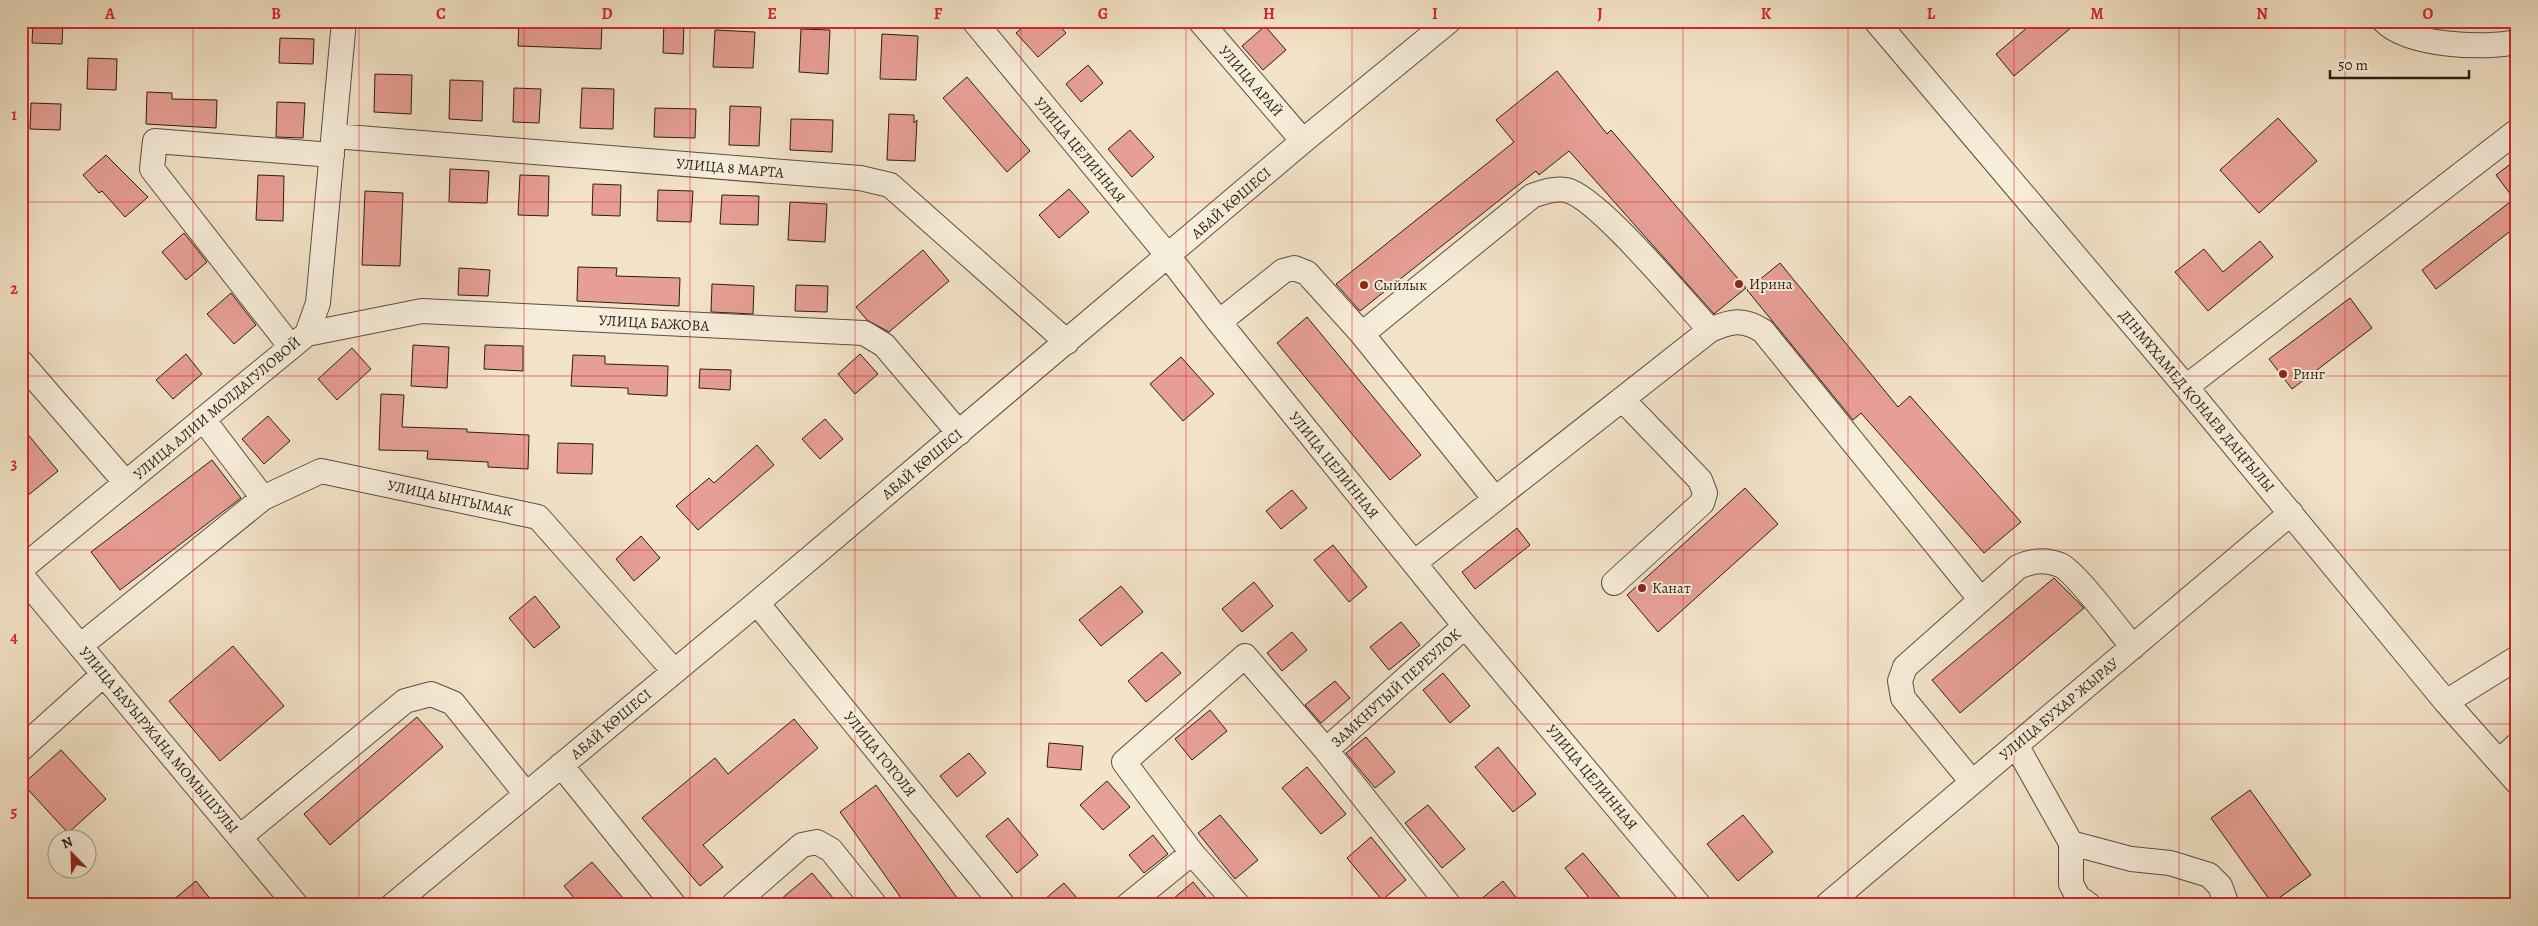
<svg xmlns="http://www.w3.org/2000/svg" width="2538" height="926" font-family="Alegreya,serif">
<rect width="100%" height="100%" fill="#f3e3c8"/>
<filter id="stains"><feTurbulence type="fractalNoise" baseFrequency=".004" numOctaves="4"/><feColorMatrix values="0 0 0 0 .2 0 0 0 0 .09 0 0 0 0 .02 0 0 0 .5 -.17"/></filter>
<radialGradient id="worn" r=".72"><stop offset=".6" stop-color="#630" stop-opacity="0"/><stop offset="1" stop-color="#630" stop-opacity=".3"/></radialGradient>
<path fill="#e79f95" stroke="#291f15" d="M33,21H63L62,44L32,43Z
M519,21L602,23L601,49L518,46Z
M664,21H684L683,54L663,53Z
M1030,21H1055L1066,33L1038,57L1016,33Z
M2035,21H2079L2014,76L1996,54Z
M1265,26L1286,50L1263,70L1242,46Z
M801,29L830,30L828,74L799,72Z
M715,30L755,32L753,68L713,67Z
M882,34L918,36L916,80L880,79Z
M280,38L314,39L313,64L279,63Z
M88,58L117,59L116,90L87,89Z
M1088,65L1103,83L1081,102L1066,84Z
M1557,71L1607,134L1611,130L1746,288L1714,314L1569,151L1539,175L1536,171L1360,311L1336,284L1514,142L1496,120Z
M375,74L412,75L411,114L374,112Z
M967,77L1030,151L1007,172L943,98Z
M450,80L483,81L482,121L449,119Z
M514,88L541,89L539,123L513,122Z
M582,88L614,89L613,129L580,128Z
M147,92L172,93V99L217,100L216,128L146,124Z
M277,102L305,103L303,138L276,137Z
M31,103L61,104L60,130L30,129Z
M730,106L761,107L759,146L729,145Z
M655,108L696,109L695,138L654,137Z
M889,114L914,115V123L917,120L915,161L887,160Z
M2278,118L2317,161L2259,213L2220,170Z
M791,119L833,120L832,152L790,150Z
M1130,130L1154,157L1132,177L1108,149Z
M106,155L148,197L125,217L102,191L99,193L83,175Z
M2517,159V226L2436,289L2422,270L2514,199L2496,175Z
M450,169L489,171L487,203L449,202Z
M258,175L284,176L283,221L256,220Z
M520,175L549,176L548,216L518,215Z
M593,184L621,185L620,216L592,215Z
M1069,189L1089,212L1059,238L1039,215Z
M658,190L693,191L691,222L657,221Z
M365,191L403,193L400,266L362,265Z
M722,195L759,196L758,225L720,224Z
M790,202L827,204L825,242L788,240Z
M184,233L207,262L186,280L162,252Z
M2260,241L2273,257L2208,311L2175,272L2204,249L2223,272Z
M923,250L949,281L889,332L867,320L856,307Z
M1780,263L1898,407L1910,396L2021,522L1984,553L1861,413L1853,420L1747,290Z
M578,267L617,268L616,276L680,278L679,306L577,301Z
M459,268L490,270L488,296L458,295Z
M712,284L754,286L753,314L711,312Z
M796,285L828,286L827,312L795,311Z
M231,293L256,325L234,344L207,314Z
M2350,298L2372,328L2292,389L2269,359Z
M1307,317L1421,455L1390,480L1277,343Z
M413,345L449,347L447,388L411,386Z
M485,345L523,346V371L484,369Z
M352,348L371,369L337,400L318,379Z
M186,354L202,374L173,399L156,380Z
M860,354L878,374L855,394L838,374Z
M573,355L605,356V364L668,366L667,396L628,394V388L571,386Z
M1181,357L1214,394L1183,421L1150,384Z
M700,369L731,370L730,390L699,388Z
M381,394L404,395L402,427L467,429V432L529,435L528,469L488,467V462L427,459L428,451L379,450Z
M268,416L290,441L264,464L242,439Z
M825,419L843,439L820,459L802,439Z
M21,426L58,471L21,501Z
M558,443L593,444L592,474L557,473Z
M757,445L774,465L698,530L676,506L709,478L714,483Z
M212,460L241,498L120,590L91,552Z
M1745,488L1778,524L1658,632L1627,595Z
M1292,490L1307,508L1281,529L1266,511Z
M1517,528L1530,545L1475,589L1462,572Z
M641,536L660,558L634,581L616,559Z
M1333,545L1367,587L1349,602L1314,560Z
M2054,578L2084,608L1960,713L1932,680Z
M1254,582L1273,606L1242,632L1222,609Z
M1121,586L1143,612L1101,646L1079,620Z
M535,596L560,627L534,648L509,618Z
M1401,622L1420,645L1389,670L1370,647Z
M1292,632L1307,650L1282,671L1267,653Z
M233,646L284,706L220,761L169,701Z
M1162,652L1181,673L1146,702L1128,681Z
M1443,673L1470,706L1450,723L1423,690Z
M1335,681L1350,698L1321,723L1305,705Z
M1210,710L1227,731L1192,760L1175,739Z
M417,717L443,747L330,845L304,814Z
M794,719L818,748L703,845L723,867L700,886L642,818L715,758L728,774Z
M1366,737L1395,772L1375,788L1346,753Z
M1049,743L1083,746L1081,770L1047,767Z
M1498,747L1536,794L1513,812L1475,767Z
M61,750L106,799L68,833L23,784Z
M969,753L986,773L957,797L940,776Z
M1307,767L1346,814L1321,834L1282,788Z
M1107,781L1130,807L1103,830L1080,805Z
M876,785L962,905H906L840,812Z
M2250,790L2311,875L2272,903L2211,818Z
M1428,805L1465,849L1442,868L1405,823Z
M1220,815L1258,860L1235,879L1198,833Z
M1743,815L1773,852L1738,881L1707,844Z
M1008,818L1038,855L1017,873L986,836Z
M1153,835L1168,854L1144,873L1129,855Z
M1371,837L1406,880L1382,900L1347,858Z
M1583,853L1626,905H1595L1565,868Z
M592,862L629,905H580L564,886Z
M812,873L839,905H774Z
M196,881L215,905H167Z
M1503,881L1522,905H1474Z
M1193,882L1212,905H1166Z
M1064,883L1083,905H1038Z"/>
<g fill="none" stroke-linecap="round" stroke-linejoin="round">
<defs>
<path id="minor" d="M974,21L1169,257L1219,322L1465,626L1699,905
M1200,21L1303,141
M1876,21L2186,387L2446,702L2517,782
M2384,21C2408,46 2484,49 2517,42
M334,136L860,178L890,185L1067,342
M1219,322L1283,271L1294,268L1307,273L1362,334L1495,499
M307,334L422,311L864,333L884,345L959,433
M1362,334L1532,196C1543,192 1554,188 1566,190C1597,196 1684,302 1710,330
M291,347L152,169L155,141L332,155
M21,362L126,483
M2186,387L2517,131
M203,419L263,498L321,471L538,517L674,671
M1414,563L1710,330C1731,321 1743,318 1763,331L1981,600
M21,569L307,334L318,303L344,21
M21,575L296,905
M1614,583L1702,503L1705,493L1700,480L1622,399
M757,603L1003,905
M80,646L263,498
M2446,702L2517,658
M2016,745L2071,843V884L2078,897L2089,905
M21,749L104,674
M1326,750L1449,905
M2500,761L2517,745
M561,765L674,905
M1972,782L1903,698L1900,681L1905,667L2018,567C2031,561 2046,559 2060,565C2075,571 2119,631 2133,647
M240,837L405,701L431,694L453,703L526,794
M2071,843L2131,859L2170,863L2209,875L2220,886L2227,905
M1192,853L1238,905
M393,905L757,603L1303,141L1449,21
M733,905L802,845L817,842L831,850L875,905
M1128,905L1192,853L1124,762L1245,656L1326,750L1465,626
M1827,905L2291,513"/>
</defs>
<use href="#minor" stroke="#5c5042" stroke-width="26"/>
<use href="#minor" stroke="#f7eddb" stroke-width="24"/>
</g>
<path fill="none" stroke="#d62828" stroke-width="1" stroke-opacity="0.55" d="M193,21V905M359,21V905M524,21V905M690,21V905M855,21V905M1021,21V905M1186,21V905M1352,21V905M1517,21V905M1683,21V905M1848,21V905M2014,21V905M2179,21V905M2345,21V905M21,202H2517M21,376H2517M21,550H2517M21,724H2517"/>
<g fill="#8f2418" stroke="#f7eddb" stroke-width="2">
<circle cx="1739" cy="284" r="5"/>
<circle cx="1364" cy="285" r="5"/>
<circle cx="2283" cy="374" r="5"/>
<circle cx="1642" cy="588" r="5"/>
</g>
<g text-anchor="middle" dominant-baseline="central" stroke-width="4" stroke-linejoin="round" paint-order="stroke">
<g font-size="15" fill="#291f15" stroke="#f7eddb">
<text transform="translate(1251 81) rotate(49)">УЛИЦА АРАЙ</text>
<text transform="translate(1080 150) rotate(50)">УЛИЦА ЦЕЛИННАЯ</text>
<text transform="translate(730 168) rotate(5)">УЛИЦА 8 МАРТА</text>
<text transform="translate(1231 203) rotate(-41)">АБАЙ КӨШЕСІ</text>
<text transform="translate(654 323) rotate(3)">УЛИЦА БАЖОВА</text>
<text transform="translate(2197 401) rotate(50)">ДІНМҰХАМЕД ҚОНАЕВ ДАҢҒЫЛЫ</text>
<text transform="translate(217 408) rotate(-40)">УЛИЦА АЛИИ МОЛДАГУЛОВОЙ</text>
<text transform="translate(922 464) rotate(-40)">АБАЙ КӨШЕСІ</text>
<text transform="translate(1334 465) rotate(51)">УЛИЦА ЦЕЛИННАЯ</text>
<text transform="translate(450 498) rotate(12)">УЛИЦА ЫНТЫМАК</text>
<text transform="translate(1396 688) rotate(-42)">ЗАМКНУТЫЙ ПЕРЕУЛОК</text>
<text transform="translate(2059 709) rotate(-40)">УЛИЦА БУХАР ЖЫРАУ</text>
<text transform="translate(611 724) rotate(-40)">АБАЙ КӨШЕСІ</text>
<text transform="translate(159 740) rotate(50)">УЛИЦА БАУЫРЖАНА МОМЫШУЛЫ</text>
<text transform="translate(880 754) rotate(51)">УЛИЦА ГОГОЛЯ</text>
<text transform="translate(1592 777) rotate(50)">УЛИЦА ЦЕЛИННАЯ</text>
</g>
<g font-size="15" fill="#291f15" stroke="#f7eddb" text-anchor="start">
<text x="1749" y="284">Ирина</text>
<text x="1374" y="285">Сыйлык</text>
<text x="2293" y="374">Ринг</text>
<text x="1652" y="588">Канат</text>
</g>
</g>
<rect width="2538" height="926" fill="none" stroke="#f3e3c8" stroke-width="55"/>
<g transform="translate(72 854) rotate(337)"><circle r="24" fill="#f7eddb" stroke="#a59b8c"/>
<path d="M0-4L9 19L0 12L-9 19Z" fill="#8f2418"/>
<text y="-8" font-size="14" font-weight="bold" text-anchor="middle" fill="#291f15">N</text>
</g>
<path d="M2330 70v8h139v-8" fill="none" stroke="#291f15" stroke-width="2.5"/>
<text x="2338" y="70" font-size="15" fill="#291f15" stroke="#f7eddb" stroke-width="4" paint-order="stroke">50 m</text>
<rect x="28" y="28" width="2482" height="870" fill="none" stroke="#d62828" stroke-width="2"/>
<g font-size="16" text-anchor="middle" font-weight="bold" fill="#d62828">
<text x="110" y="19">A</text>
<text x="276" y="19">B</text>
<text x="441" y="19">C</text>
<text x="607" y="19">D</text>
<text x="772" y="19">E</text>
<text x="938" y="19">F</text>
<text x="1103" y="19">G</text>
<text x="1269" y="19">H</text>
<text x="1435" y="19">I</text>
<text x="1600" y="19">J</text>
<text x="1766" y="19">K</text>
<text x="1931" y="19">L</text>
<text x="2097" y="19">M</text>
<text x="2262" y="19">N</text>
<text x="2428" y="19">O</text>
<text x="14" y="120">1</text>
<text x="14" y="294">2</text>
<text x="14" y="469">3</text>
<text x="14" y="643">4</text>
<text x="14" y="817">5</text>
</g>
<rect width="100%" height="100%" filter="url(#stains)"/>
<rect width="100%" height="100%" fill="url(#worn)"/>
</svg>
